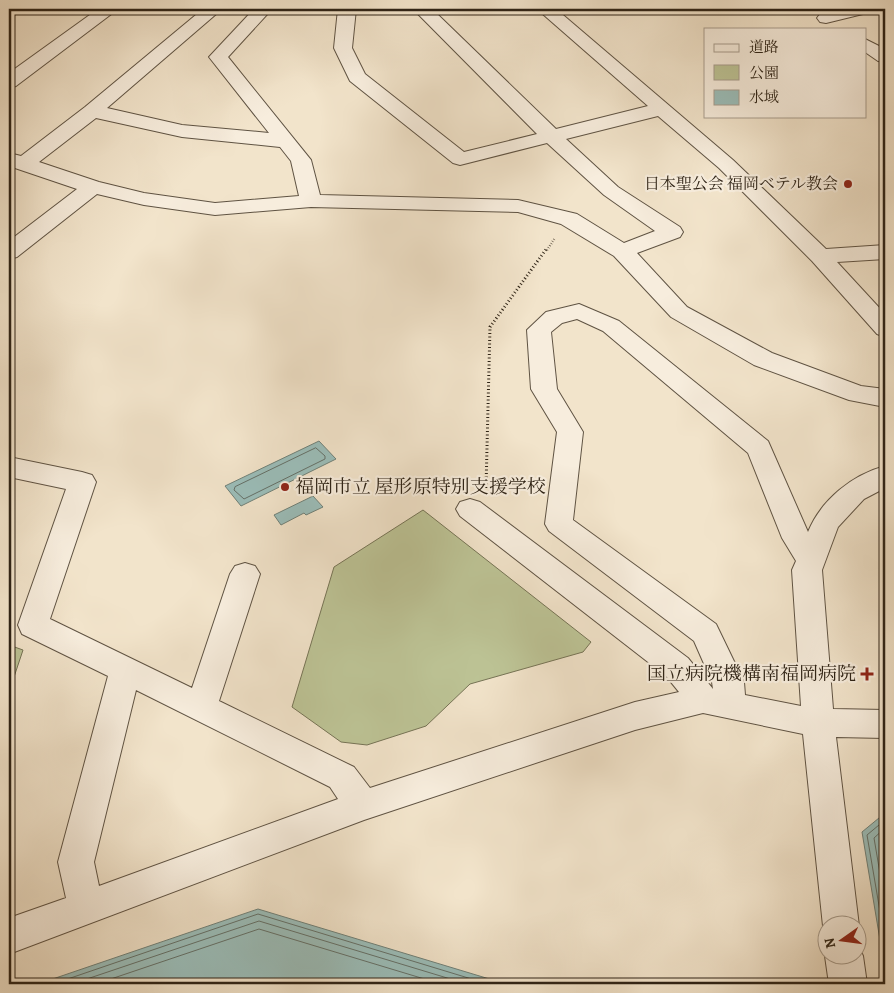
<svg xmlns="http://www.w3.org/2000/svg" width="894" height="993" font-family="Alegreya,'Noto Serif JP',serif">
<rect width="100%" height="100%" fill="#f2e4cb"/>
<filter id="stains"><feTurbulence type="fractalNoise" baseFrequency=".004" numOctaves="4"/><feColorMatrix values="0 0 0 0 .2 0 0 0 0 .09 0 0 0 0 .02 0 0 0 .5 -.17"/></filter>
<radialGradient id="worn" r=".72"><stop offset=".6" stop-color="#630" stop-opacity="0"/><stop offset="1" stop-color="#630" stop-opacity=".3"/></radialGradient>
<path fill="#bdc496" stroke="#767456" d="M423,510L591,642L583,652L470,684L426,726L367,745L341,742L292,707L334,567Z
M9,645L23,650L9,692Z"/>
<path fill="#9bbeba" stroke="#6f8078" d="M319,441L336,459L241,506L225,486Z
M313,496L323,507L306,515L304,513L281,525L274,515Z
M885,813V970L862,832Z
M258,909L506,984H38Z"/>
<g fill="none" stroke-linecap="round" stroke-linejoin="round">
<path stroke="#647068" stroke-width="1" d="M316,448L325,456V459L244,499L234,490L235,487Z
M885,820L867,835L885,941
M885,828L874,838L885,903
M53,984L258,914L488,984
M72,984L259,921L467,984
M96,984L259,929L441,984"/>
<defs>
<path id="minor" d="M9,9H22L19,13L9,16Z
M98,9H118L16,86L9,88V73Z
M203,9H222L107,108L182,125L269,133L209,57L254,9H272L228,57L311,160L320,195L518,200L577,214L624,243L655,231L604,195L547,143L460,165L453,163L350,81L334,48L338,9H356L352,48L365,74L464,152L537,134L413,9H432L556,129L648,106L537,9H556L733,160L826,249L885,245V259L837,262L885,314V337L877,334L812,261L719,168L658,116L566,139L618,187L680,227L683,232L680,237L637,253L687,307L772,353L861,386L885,389V407L849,400L754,365L671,317L614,256L561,224L518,212L311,207L215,215L144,205L97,194L17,257L9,259V241L77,189L9,166V153L21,156L85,107ZM96,118L182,137L280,147L291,161L299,196L215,203L144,193L99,182L39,162Z
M841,9H870L867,13L826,23L820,22L817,18L820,14Z
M865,39L885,49V62L878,61L865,52Z
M579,304L619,321L768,441L808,532C821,500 852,475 885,466V488L864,499L838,527L822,570L833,709L885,710V738L836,737L859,926L856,932V926H826V935L823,926L803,734L703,713L635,730L364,820L9,954V918L66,898L58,862L108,676L22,634L18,625L66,489L9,477V457L82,472L92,475L96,482L50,619L192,688L230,574L235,566L245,563L255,566L260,574L219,701L354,767L370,788L635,702L679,692L666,676L460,516L456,509L460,502L470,499L480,502L688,658L713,689L712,682L694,641L549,531L545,524L557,432L531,389L527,330L546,312ZM577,319L603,331L748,453L782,538L796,561L792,570L801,706L745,695L744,682L716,624L573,520L583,432L557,389L551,332L562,323ZM136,690L330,787L338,799L99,886L94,862Z
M857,943L863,956L867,984H829L825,956L826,954V956H856Z"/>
</defs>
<use href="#minor" stroke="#5f5343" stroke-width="2"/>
<path stroke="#2e2316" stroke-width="2.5" stroke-dasharray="0.5 2" stroke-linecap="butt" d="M547,250L555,238"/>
<path stroke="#2e2316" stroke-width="3" stroke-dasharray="1 2.5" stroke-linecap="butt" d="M486,488L490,327L547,248"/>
<use href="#minor" fill="#f7eddd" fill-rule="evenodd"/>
</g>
<g fill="#8f2418" stroke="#f7eddd" stroke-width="2">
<circle cx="848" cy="184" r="5"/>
<circle cx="285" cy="487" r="5"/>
<path d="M864.5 666.5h5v5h5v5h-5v5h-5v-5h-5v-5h5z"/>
</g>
<g text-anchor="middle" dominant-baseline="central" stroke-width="4.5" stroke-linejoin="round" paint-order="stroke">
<g font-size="16" fill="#2e2316" stroke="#f7eddd" text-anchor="end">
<text x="838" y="184">日本聖公会 福岡ベテル教会</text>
</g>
<g font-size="19" fill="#2e2316" stroke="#f7eddd" text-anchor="start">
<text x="295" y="487">福岡市立 屋形原特別支援学校</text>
<text x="856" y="674" text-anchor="end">国立病院機構南福岡病院</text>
</g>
</g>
<rect width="894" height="993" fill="none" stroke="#f2e4cb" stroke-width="30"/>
<rect x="10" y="10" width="874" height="973" fill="none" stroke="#2e2316" stroke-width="2.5"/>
<rect x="15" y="15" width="864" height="963" fill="none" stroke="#2e2316"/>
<rect x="704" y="28" width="162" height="90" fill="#f7eddd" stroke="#a79c8d"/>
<rect x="714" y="44" width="25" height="8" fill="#f7eddd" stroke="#a79c8d"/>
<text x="749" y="52" font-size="15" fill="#2e2316">道路</text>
<rect x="714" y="65" width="25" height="15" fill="#bdc496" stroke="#a79c8d"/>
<text x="749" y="78" font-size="15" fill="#2e2316">公園</text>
<rect x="714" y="90" width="25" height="15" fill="#9bbeba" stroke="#a79c8d"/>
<text x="749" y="102" font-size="15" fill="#2e2316">水域</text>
<g transform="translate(842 940) rotate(256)"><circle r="24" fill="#f7eddd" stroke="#a79c8d"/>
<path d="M0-4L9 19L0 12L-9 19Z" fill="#8f2418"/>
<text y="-8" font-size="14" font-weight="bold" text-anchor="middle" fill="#2e2316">N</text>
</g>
<rect width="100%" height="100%" filter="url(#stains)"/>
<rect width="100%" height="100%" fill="url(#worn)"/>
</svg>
